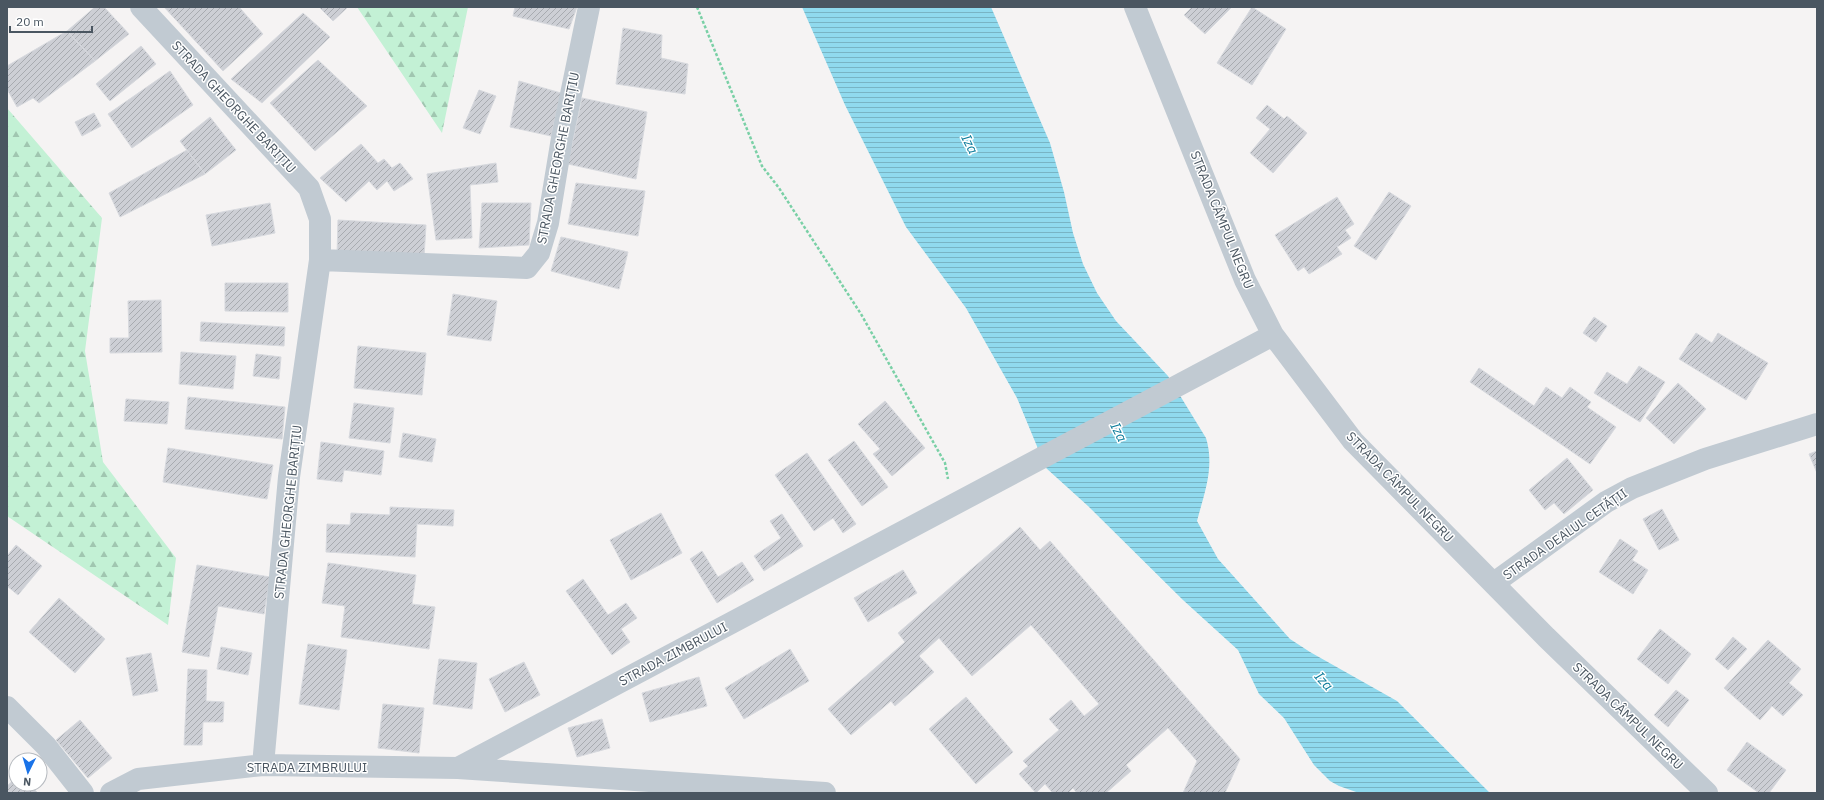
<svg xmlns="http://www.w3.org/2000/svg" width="1824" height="800" font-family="'IBM Plex Sans',sans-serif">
<defs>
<pattern id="forest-firs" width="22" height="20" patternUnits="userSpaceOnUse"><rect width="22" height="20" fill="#c3f1d5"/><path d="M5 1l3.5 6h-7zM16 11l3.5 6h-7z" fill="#a0c6b0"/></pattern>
<pattern id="water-rules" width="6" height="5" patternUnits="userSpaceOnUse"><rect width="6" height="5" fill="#90daee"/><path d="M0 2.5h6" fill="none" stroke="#78b4c4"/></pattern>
<pattern id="building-hatch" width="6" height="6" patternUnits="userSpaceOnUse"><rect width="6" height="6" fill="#cdcfd5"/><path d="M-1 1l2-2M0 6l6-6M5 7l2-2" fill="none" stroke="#a8abb0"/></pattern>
</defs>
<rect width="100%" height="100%" fill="#f5f3f3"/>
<path fill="url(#forest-firs)" d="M357,7H468L442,133Z
M7,108L102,218L85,351L103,462L176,558L168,625L7,516Z"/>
<path fill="url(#water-rules)" d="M802,7H991L1050,143L1064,192L1073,233L1083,264L1097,293L1116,321L1168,376L1206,438C1215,467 1204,494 1197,521L1218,559L1290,639L1310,652L1397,701L1490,793H1359L1339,786L1330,781L1314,765L1284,718L1259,694L1238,650L1183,600L1088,506L1046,468L1017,398L966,308L906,227L845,105Z"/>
<path fill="url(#building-hatch)" stroke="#d7d9de" d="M95,7H104L129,34L95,61L67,31Z
M164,7H239L263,34L223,71Z
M319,7H346L347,8L333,21Z
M515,7H577L569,29L513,16Z
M1192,7H1232L1205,34L1184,15Z
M1252,7L1286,29L1252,85L1217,63Z
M303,13L330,37L262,103L231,79Z
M623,28L662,35L661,58L688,64L685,94L616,84Z
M67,31L95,61L39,103L33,98L17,107L7,89V66Z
M141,46L156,64L110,101L96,84Z
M318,60L367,106L315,151L270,103Z
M170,71L193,105L132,148L108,114Z
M519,81L561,93L551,136L510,127Z
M479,90L496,96L480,134L463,128Z
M582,98L647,112L636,179L568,164Z
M1267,105L1284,119L1287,116L1307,133L1273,173L1250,153L1270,129L1256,118Z
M94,113L101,126L82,136L75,122Z
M210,117L236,150L205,174L180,141Z
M361,144L378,163L384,159L392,168L400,163L413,179L394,191L387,181L377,190L369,181L346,202L320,178Z
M187,150L205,174L120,217L109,193Z
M496,163L498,182L470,185L472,238L436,240L427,174Z
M576,183L645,191L638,236L568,224Z
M1389,192L1411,206L1376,260L1354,246Z
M1337,197L1354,224L1345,230L1351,238L1337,247L1342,254L1309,274L1304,267L1298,271L1275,235Z
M270,203L275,233L212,246L206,215Z
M482,203H531L529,245L479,248Z
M338,220L426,225L424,258L337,255Z
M561,237L628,252L619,289L551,271Z
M225,283H288V312L225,311Z
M453,294L497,301L491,341L447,335Z
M161,300L162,352L110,353V338H129L128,301Z
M1594,317L1607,326L1596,342L1583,333Z
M201,322L285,327L284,346L200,341Z
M1696,333L1712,343L1718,333L1768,363L1746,400L1679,359Z
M358,346L426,353L422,395L354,388Z
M181,352L236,356L233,389L179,384Z
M256,354L281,357L279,379L253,376Z
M1639,366L1665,382L1640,422L1594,393L1607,372L1627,384Z
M1479,368L1534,406L1546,387L1562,398L1570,387L1591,402L1587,407L1616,427L1590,464L1470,382Z
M1678,383L1706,409L1674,444L1646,418Z
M188,397L285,407L282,439L185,429Z
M126,399L169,402L167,424L124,421Z
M885,401L925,448L892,476L873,454L880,449L858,424Z
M354,403L394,408L390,443L349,438Z
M403,433L436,439L432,462L399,457Z
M854,441L888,487L862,506L828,460Z
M321,442L384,451L381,475L344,470L342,482L317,479Z
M168,448L273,465L267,499L163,482Z
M1817,451V473L1809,454Z
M807,453L856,524L843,533L833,518L814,531L775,475Z
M1567,458L1593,490L1564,514L1554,503L1545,510L1529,490Z
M390,507L454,510L453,526L417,524L415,557L326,552L327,524L350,525L351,513L390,515Z
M1662,509L1679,540L1659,550L1643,519Z
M661,513L682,553L631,580L610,540Z
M782,514L803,546L764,571L754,556L781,538L770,521Z
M1020,527L1040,550L1050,541L1240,759L1225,793H1183L1197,761L1168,728L1126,765L1131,771L1106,793H1077L1073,788L1068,793H1053L1045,784L1036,793L1019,774L1028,766L1023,761L1059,730L1049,719L1071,700L1084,716L1099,704L1031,625L972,676L939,638L919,656L934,672L895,706L891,701L851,735L828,709L905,642L898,633Z
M1620,539L1638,551L1632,560L1648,570L1633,594L1599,572Z
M16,545L42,566L18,595L7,586V556Z
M702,551L718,577L742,562L754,580L717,603L690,559Z
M328,563L416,575L412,604L435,607L429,649L341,637L345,606L322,603Z
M197,565L270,577L264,614L218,606L209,657L182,652Z
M903,570L917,593L868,622L854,598Z
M583,579L608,615L626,603L637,618L621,629L630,642L612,655L566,591Z
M59,598L105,639L75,673L29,632Z
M1660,629L1691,654L1668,684L1637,659Z
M1733,637L1747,649L1728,670L1715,659Z
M1768,640L1801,669L1789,683L1803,695L1783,716L1772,706L1760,720L1724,688Z
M308,644L347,650L339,710L299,704Z
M221,647L252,653L248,675L217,669Z
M790,649L809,681L744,719L725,688Z
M151,653L158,691L133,696L126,658Z
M439,659L477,663L472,709L433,704Z
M524,662L540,695L505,712L489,679Z
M188,669L207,670L206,701L224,702L223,722H203L202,745H184Z
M699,677L707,706L650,722L642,693Z
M1676,690L1689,700L1668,727L1654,715Z
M966,697L1013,752L976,784L929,729Z
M383,704L424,708L419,753L378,748Z
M602,719L610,748L577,757L568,728Z
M80,720L112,758L88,778L56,740Z
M1747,742L1786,770L1769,793H1759L1727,770Z
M16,778V784H29L38,793H7V786Z"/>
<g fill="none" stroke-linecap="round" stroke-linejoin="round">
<path stroke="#7ad0a6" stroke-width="2.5" stroke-dasharray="3 2" stroke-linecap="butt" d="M697,7L762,166L779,188L861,314L945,463L948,479"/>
<path stroke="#c1cad2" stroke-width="22" d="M141,7L309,188L320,219V260L289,477L263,765
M1135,7L1245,280L1273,335L1353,441L1546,637L1707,793
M320,260L527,268L539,253L548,223L562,138L589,7
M1494,583L1606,502L1632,488L1705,459L1817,424
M7,707L46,746L83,793
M458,768L1273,335
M111,793L138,779L263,765L458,768L825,793"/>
</g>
<g text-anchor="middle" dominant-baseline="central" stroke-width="3" stroke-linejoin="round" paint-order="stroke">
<g font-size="13" fill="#4a5661" stroke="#fff">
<text transform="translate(234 107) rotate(47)">STRADA GHEORGHE BARIȚIU</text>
<text transform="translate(558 158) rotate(-79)">STRADA GHEORGHE BARIȚIU</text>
<text transform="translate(1222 220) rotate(68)">STRADA CÂMPUL NEGRU</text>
<text transform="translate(1400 487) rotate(46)">STRADA CÂMPUL NEGRU</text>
<text transform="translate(288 512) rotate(-84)">STRADA GHEORGHE BARIȚIU</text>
<text transform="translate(1565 534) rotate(-35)">STRADA DEALUL CETĂȚII</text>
<text transform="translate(673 654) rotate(-28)">STRADA ZIMBRULUI</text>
<text transform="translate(1628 716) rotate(44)">STRADA CÂMPUL NEGRU</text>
<text x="307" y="767">STRADA ZIMBRULUI</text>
</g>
<g font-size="14" font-style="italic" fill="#0c7c9b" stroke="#fff">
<text transform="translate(970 144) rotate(63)">Iza</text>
<text transform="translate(1119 432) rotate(63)">Iza</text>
<text transform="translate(1324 681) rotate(48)">Iza</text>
</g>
</g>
<rect width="1824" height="800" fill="none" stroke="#4a5661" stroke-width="16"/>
<g transform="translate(28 772) rotate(185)"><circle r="19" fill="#ffffff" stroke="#b7bbc0"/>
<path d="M0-3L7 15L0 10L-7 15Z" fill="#1a73e8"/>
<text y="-6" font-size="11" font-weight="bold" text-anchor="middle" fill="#4a5661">N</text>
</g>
<path d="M10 26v6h82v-6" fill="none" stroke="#4a5661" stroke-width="2"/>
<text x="16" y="26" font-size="12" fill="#4a5661" stroke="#ffffff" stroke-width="3" paint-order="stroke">20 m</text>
</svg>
